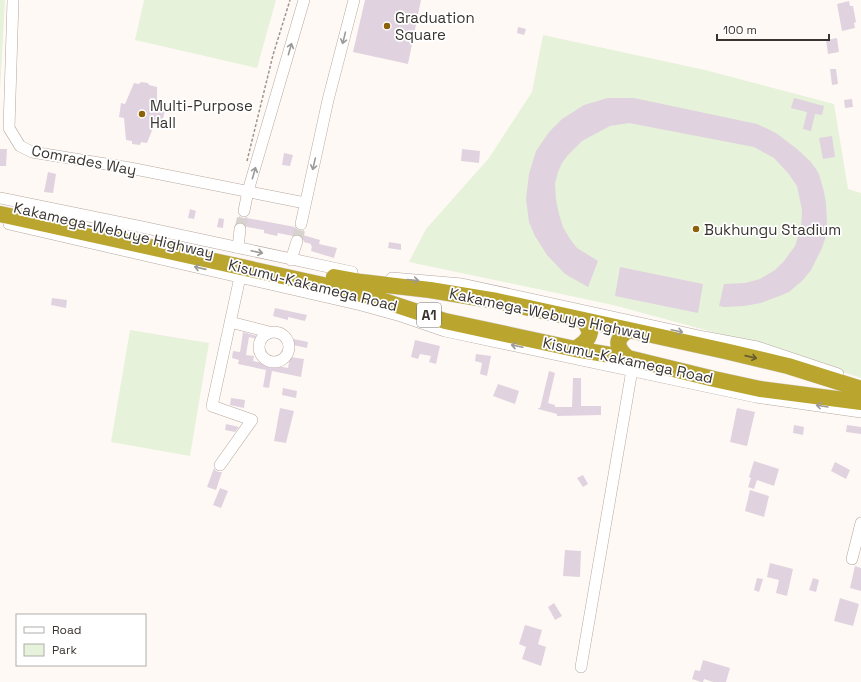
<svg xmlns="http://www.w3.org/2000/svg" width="861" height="682" font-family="'Space Grotesk',sans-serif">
<rect width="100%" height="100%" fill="#fff9f5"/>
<path fill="#e6f2d9" d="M0,0H5L0,90Z
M144,0H276L257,68L135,40Z
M543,35L705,70L834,104L848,189L861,193V378L757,344L613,305L409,262L426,229L489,158L532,92Z
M130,330L209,343L190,456L111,442Z"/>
<path fill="#e0d3df" d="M365,0H421L408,64L353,52Z
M849,1L850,6H853L856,22L854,23L855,28L842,31L837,4Z
M518,27L526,29L524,35L517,33Z
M837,38L839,52L828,54L826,40Z
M830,69H836L838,84L832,85Z
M141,82L148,83L149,85L157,87V108L165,110L162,124L155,123L147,143L141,142L140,145L132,144V141L126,140L124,118L119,117L121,103L125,104L134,83L139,84Z
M608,98H634L757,124L776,133L797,149L810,161L816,169L819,174L824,192L826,204L827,223L826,236L822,248L811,270L803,280L789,292L782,295L761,303L744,306L724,307L719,306L724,284L745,283L760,279L775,270L784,261L795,246L801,228L802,210L797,186L788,173L774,158L754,147L629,123L610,126L582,141L568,155L562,163L558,172L555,183L556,200L559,214L563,227L570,239L577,248L598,261L588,287L565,274L547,255L535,236L529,222L526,199L529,174L536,151L549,132L562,119L584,105Z
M794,98L824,106L822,115L815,114L811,131L803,129L807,112L791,108Z
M852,99L853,107L845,108L844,100Z
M832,136L835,157L823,159L819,138Z
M0,149H7L6,166H0Z
M462,149L480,151L479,163L461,161Z
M284,153L293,155L290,166L282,165Z
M48,172L56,174L53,193L44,192Z
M190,209L196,211L194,219L188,218Z
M239,216L243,218L248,217L247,218L295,227L299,231L304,230L303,235L320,240L319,244L337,248L334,258L311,251L312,246H311V244L304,242L302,237L299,234H296L293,236L278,233L277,236L264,233V230L247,227L244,223L241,222H238Z
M219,218L224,219L223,228L217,227Z
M389,242L401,244V250L388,248Z
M620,267L703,284L698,313L615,296Z
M52,298L67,300L66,308L51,305Z
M275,308L307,315L305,321L288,317V320L273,316Z
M243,332L257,336V339L249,337L246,355L254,356L253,361L288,368L290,357L304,359L301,377L272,371L269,388L263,387L266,370L238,364L239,360L232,358L233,351L240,352Z
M294,339L308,342L307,348L293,345Z
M415,340L440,346L436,364L429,362L431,356L420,354L418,359L411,357Z
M476,354L491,356L487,376L480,374L482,363L475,361Z
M549,371L555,373L548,403L555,405V407H572L573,378H581V406H601V415L557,416V414L538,409V408H540Z
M498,384L519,391L515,404L493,396Z
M283,388L297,391L296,398L282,395Z
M231,398L245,400L244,408L230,405Z
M280,408L294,411L286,443L274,441Z
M737,408L755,412L747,446L730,442Z
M226,424L239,427L235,432L225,430Z
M794,425L804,427L803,435L793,433Z
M847,425L861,427V434L846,432Z
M754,461L779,469L774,486L757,480L754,489L748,487L751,478L749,477Z
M835,462L850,470L846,479L831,471Z
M214,468L216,471L219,472H222L216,490L207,487Z
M583,475L588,484L583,487L577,478Z
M220,488L228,491L221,508L213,505Z
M750,490L769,496L764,517L745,511Z
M565,550L581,551L580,577L563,576Z
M770,563L793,569L787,596L776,593L779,580L767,577Z
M855,566L861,568V591L850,588Z
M757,578L763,579L759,592L754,590Z
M813,578L819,580L816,592L809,590Z
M840,598L859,604L853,626L834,621Z
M554,603L562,616L555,620L548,607Z
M525,625L542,630L538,644L546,647L541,666L522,659L526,647L519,644Z
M703,660L730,668L726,682H713L704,679L703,682H701L692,679L695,670L700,671Z"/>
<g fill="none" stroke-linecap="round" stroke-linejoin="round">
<path stroke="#d8d2ce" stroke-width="11" stroke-dasharray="11 5.5" stroke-linecap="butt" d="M240,229L244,211
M297,241L301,224"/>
<defs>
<path id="minor" d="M13,0L9,128L20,146L32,152L130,168L305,203
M0,198L142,227L352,272
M244,211L248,191L304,0
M9,224L361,305L401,316L445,331L756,397L861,412
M301,224L328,100L354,0
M238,248L240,229
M291,260L297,241
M392,278L462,284L704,337L757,347L838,374
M230,322L269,332
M259 347a15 15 0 1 1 30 0a15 15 0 1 1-30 0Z
M220,465L252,420L212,406L240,277
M852,559L861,523
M581,667L632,370"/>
<path id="highway" d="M0,214L323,285L369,296L445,321L575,349L628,358L714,379L760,389L861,402
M334,277L361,282L430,290L497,301L725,351L788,366L861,389
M575,349C583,344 588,341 590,332L584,320
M628,358C616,348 614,339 629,330"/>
</defs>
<use href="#minor" stroke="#b6a89f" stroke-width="12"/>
<use href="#highway" stroke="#d8d6d6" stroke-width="17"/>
<path stroke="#9b9591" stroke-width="1.5" stroke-dasharray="3 2" stroke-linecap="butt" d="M247,161L273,55L290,0"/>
<use href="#minor" stroke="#fff" stroke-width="11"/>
<use href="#highway" stroke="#baa52e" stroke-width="16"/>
</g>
<defs><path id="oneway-shaft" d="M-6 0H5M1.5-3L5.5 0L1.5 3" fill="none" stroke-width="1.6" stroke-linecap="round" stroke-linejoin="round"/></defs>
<g stroke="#9c9a98">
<use href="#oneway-shaft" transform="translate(344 38) rotate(104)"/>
<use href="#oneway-shaft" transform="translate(290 49) rotate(-74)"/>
<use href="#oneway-shaft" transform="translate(314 164) rotate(103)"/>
<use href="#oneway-shaft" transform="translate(254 173) rotate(-74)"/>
<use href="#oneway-shaft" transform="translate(257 252) rotate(12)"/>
<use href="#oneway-shaft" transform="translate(200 268) rotate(-167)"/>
<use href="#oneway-shaft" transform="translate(413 280) rotate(5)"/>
<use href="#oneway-shaft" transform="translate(677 331) rotate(12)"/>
<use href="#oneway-shaft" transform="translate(517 346) rotate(-168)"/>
<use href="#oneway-shaft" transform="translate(822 406) rotate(-171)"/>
</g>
<use stroke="#675c2f" href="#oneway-shaft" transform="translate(751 357) rotate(13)"/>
<g fill="#8d6107" stroke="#fff" stroke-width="1.5">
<circle cx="387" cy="26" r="4"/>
<circle cx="142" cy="114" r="4"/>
<circle cx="696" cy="229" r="4"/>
</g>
<g text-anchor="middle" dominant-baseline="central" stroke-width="3.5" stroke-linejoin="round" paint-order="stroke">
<rect fill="#fff" stroke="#75716e" stroke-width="1" x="417" y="303" width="24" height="24" rx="3"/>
<g font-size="14" font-weight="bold" fill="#3a3430">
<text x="429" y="315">A1</text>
</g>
<g font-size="15" fill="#3a3430" stroke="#fff" text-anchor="start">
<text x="395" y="17">Graduation<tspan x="395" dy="17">Square</tspan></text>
<text x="150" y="105">Multi-Purpose<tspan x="150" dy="17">Hall</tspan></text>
<text x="704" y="229">Bukhungu Stadium</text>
</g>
<g font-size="15" fill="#3a3430" stroke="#fff">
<text transform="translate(84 160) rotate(11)">Comrades Way</text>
<text transform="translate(114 230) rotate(13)">Kakamega-Webuye Highway</text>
<text transform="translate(313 285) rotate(14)">Kisumu-Kakamega Road</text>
<text transform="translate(550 314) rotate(12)">Kakamega-Webuye Highway</text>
<text transform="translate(628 360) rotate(12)">Kisumu-Kakamega Road</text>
</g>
</g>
<rect x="16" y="614" width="130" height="52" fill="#ffffff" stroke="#b0aeac"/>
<rect x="24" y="627" width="20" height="6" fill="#ffffff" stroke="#b0aeac"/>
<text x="52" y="634" font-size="12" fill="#3a3430">Road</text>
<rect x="24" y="644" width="20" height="12" fill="#e6f2d9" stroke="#b0aeac"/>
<text x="52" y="654" font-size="12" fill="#3a3430">Park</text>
<path d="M717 34v6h112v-6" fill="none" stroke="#3a3430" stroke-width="2"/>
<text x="723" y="34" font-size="12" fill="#3a3430" stroke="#ffffff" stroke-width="3" paint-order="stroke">100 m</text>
</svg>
